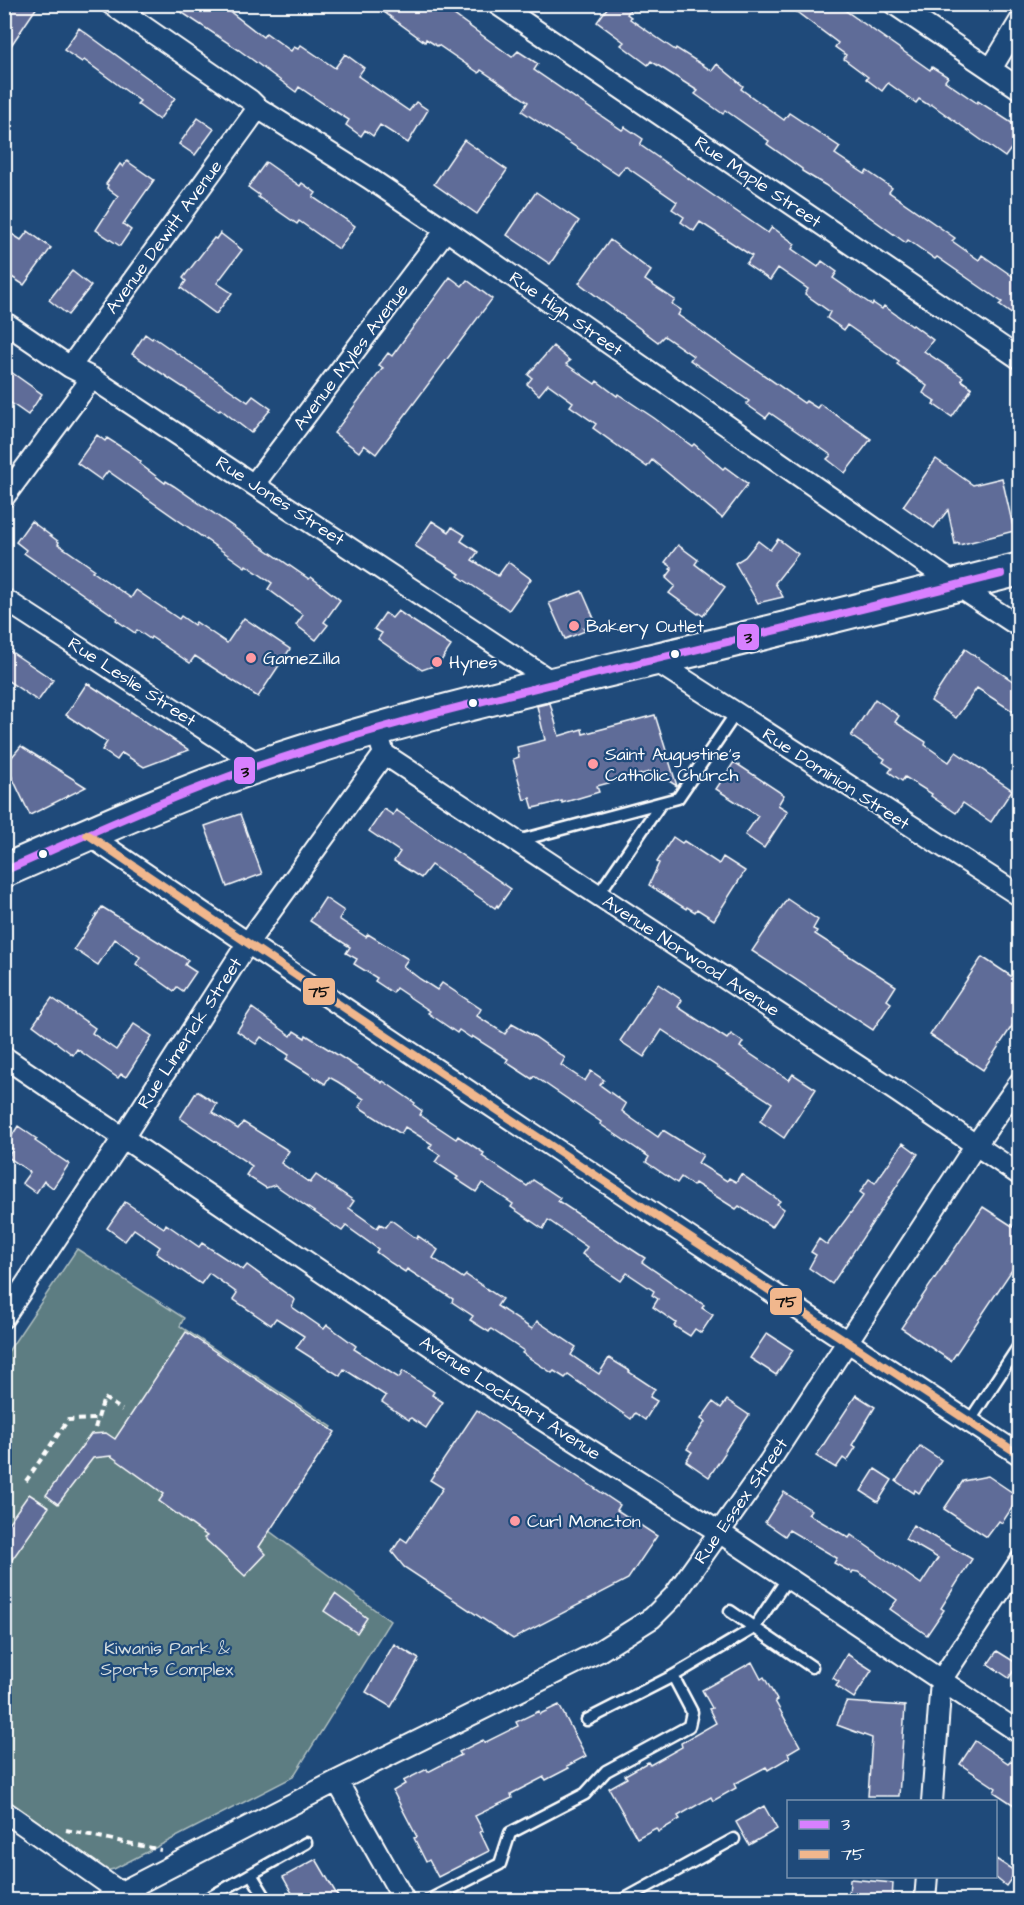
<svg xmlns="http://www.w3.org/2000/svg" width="1024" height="1905" font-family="'Architects Daughter',sans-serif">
<rect width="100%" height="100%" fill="#1f4a7a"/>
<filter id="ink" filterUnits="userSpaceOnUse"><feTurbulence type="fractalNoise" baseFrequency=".0167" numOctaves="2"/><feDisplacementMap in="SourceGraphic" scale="12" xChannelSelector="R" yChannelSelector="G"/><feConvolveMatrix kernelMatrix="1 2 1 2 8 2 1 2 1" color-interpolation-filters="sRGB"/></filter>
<g filter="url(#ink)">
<path fill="#5d7d82" stroke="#aebec0" stroke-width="1.5" d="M77,1249L184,1318L180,1326L332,1427L264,1527L390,1621L293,1777L114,1869L100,1872L5,1804V1356Z"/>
<path fill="#5f6c98" stroke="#fff" stroke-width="1.5" d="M10,4H39L4,56V12Z
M169,4H220L263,37L266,33L291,51L294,47L298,49L301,45L335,68L345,54L364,68L358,76L409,111L416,102L428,110L408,143L380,125L373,136L365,130L361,136L346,125L349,120L330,108L299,87L296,92L239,50Z
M373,4H439L512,57L518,51L538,64L534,70L622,130L625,127L643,139L640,145L663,161L768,233L772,227L795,244L792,249L818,267L822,261L837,272L833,278L872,305L873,303L882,309L884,306L912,326L913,325L933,340L924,351L963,377L961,380L972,388L952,417L933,404L935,401L923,393L927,386L897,364L899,361L847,325L844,330L827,318L830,312L805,294L808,289L778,268L770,280L746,264L752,256L700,222L694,231L681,222L684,217L672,209L677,202L625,166L618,175L522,111L528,102L481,70L479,73L438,45L437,46L426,39L425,42Z
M610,4H622L630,10L627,14L631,17L630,19L675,50L676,48L712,71L717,64L743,86L741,89L784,120L789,113L840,147L835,154L865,174L867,171L892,188L889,192L955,238L952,241L979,260L982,255L1018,280L1020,279V320L999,305L1002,302L937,257L935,259L908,240L906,243L825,185L802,171V169L767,144L769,141L725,110L723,114L695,94L698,91L651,61L648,65L621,45L624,42L597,22Z
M786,4H836L930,70L932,67L948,77L945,81L977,103L978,101L1018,127L1013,135L1018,139L1005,157L931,104L930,106L919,99L916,103L888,83L882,91L866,79L868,77L844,59L846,55L835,47L838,43Z
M79,28L175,98L159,120L137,104L140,101L84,60L82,62L64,50Z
M198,118L214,129L195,155L179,144Z
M464,140L507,170L477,214L434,184Z
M127,161L154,180L123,224L131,230L120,246L96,230L118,196L107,188L108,185L106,184L120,164L123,167Z
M266,162L300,186L302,183L316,193L313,197L355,226L339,249L299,221L297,224L258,197L259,195L248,187Z
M536,192L579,221L550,264L507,235Z
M4,229L21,240L28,231L51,248L24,285L4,272Z
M220,233L242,250L217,283L232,293L216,314L181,288L186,281L183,278L214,238L216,239Z
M610,240L651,271L645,280L675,300L672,304L681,310L678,315L804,403L806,401L817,408L820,404L871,439L845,473L827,459L831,455L770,413L766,418L746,404L749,401L690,360L693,356L664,336L658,342L579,283Z
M72,271L91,286L68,315L49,300Z
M450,277L462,286L467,280L492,299L376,454L364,445L359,452L334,433L383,368L379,365L388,353L392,356Z
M145,334L152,339L153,337L248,402L253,396L271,409L251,433L220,409L219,411L132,354Z
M553,346L570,361L566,364L595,384L597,381L617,396L618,394L654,418L692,446L694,444L723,469L725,467L748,484L722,518L652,460L647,467L593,428L596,424L570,406L573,402L548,384L539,395L527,384L532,378L528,375Z
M4,367L42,394L28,415L4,398Z
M97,435L105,441L107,438L129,452L141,462L140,464L165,483L166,481L174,486L309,579L311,577L340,600L324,622L328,625L316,640L296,625L303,615L268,589L272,583L246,565L245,567L108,471L101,480L77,463Z
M936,459L973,485L1002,478L1014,531L959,545V543L955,544L948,510L934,528L903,506Z
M31,521L59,542L58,544L94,569L92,571L131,598L136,590L179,619L181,616L194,625L196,622L227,643L244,618L290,649L258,697L195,656L190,663L151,637L150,639L137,630L135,633L116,620L117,618L24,553L26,550L16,542Z
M432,521L449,532L452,527L465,535L461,541L478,552L472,560L498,576L508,562L531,579L509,610L458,576L460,574L415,546Z
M778,539L798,554L775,583L783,597L758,603L735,563L745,557L758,541L770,550Z
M678,545L698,560L695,564L725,587L703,616L699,613L698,614L669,593L675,586L666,578L672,570L670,569L672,567L665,562Z
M582,591L596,623L583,628L585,631L565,639L549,603Z
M398,611L451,646L439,664L422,670L378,639L382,633L374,629L385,613L392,618Z
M4,647L53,680L38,701L4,678Z
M965,649L1020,686V716L977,688L956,718L931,701Z
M87,683L189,750L144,767L122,753L117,760L102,750L107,742L66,715Z
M875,699L899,716L895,722L926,742L925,745L949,762L956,752L1012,790L991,822L963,803L956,813L931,796L932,794L905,777L902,781L889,772L892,768L883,762L885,759L851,736Z
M550,703L559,736L582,729L583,734L655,715L677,786L653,771L597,786L599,792L562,803V801L533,808L530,798L524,800L513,759L519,757L517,747L545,740L537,706Z
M21,746L24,748L86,787L30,815L6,764Z
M734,762L784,795L778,805L788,811L764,848L745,835L758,816L716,789Z
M384,809L393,815L396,810L511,889L498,907L497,905L495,908L431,865L421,878L394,861L400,852L369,831Z
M240,814L262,874L227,887L205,826Z
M673,837L682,843L684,841L719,864L723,857L745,871L714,920L697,909L695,912L687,907L686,909L649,885L659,863L657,862Z
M325,898L344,911L339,919L366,937L368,934L408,959L403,966L420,979L437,990L442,983L481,1009L477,1016L505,1034L512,1024L535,1037L565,1058L561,1065L585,1081L591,1071L604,1080L600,1085L626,1104L622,1111L631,1118L658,1137L663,1130L703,1155L698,1163L727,1181L729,1178L736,1182L741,1174L780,1201L777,1204L784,1209L772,1227L739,1206L736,1209L695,1183L693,1186L681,1177L677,1183L646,1162L649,1157L600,1124L601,1122L534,1076L532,1079L506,1062L508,1059L472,1036L471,1038L459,1030L457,1033L428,1013L430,1011L396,988L393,993L375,981L377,978L354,964L357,959L346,953L350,947L310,921Z
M787,899L818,920L813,929L817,931L815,934L896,986L887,1000L891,1003L873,1030L752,951Z
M102,907L188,960L185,965L196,972L183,991L177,987L174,991L136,964L140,957L115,939L98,965L74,949Z
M982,957L1020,982V1014L983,1070L930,1035Z
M658,984L682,1000L678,1007L727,1039L731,1034L743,1042L740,1047L789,1080L793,1074L816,1089L784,1138L760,1121L772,1103L662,1030L644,1057L620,1041Z
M52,998L95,1028L92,1033L116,1050L134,1024L152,1036L126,1077L121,1074L118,1078L77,1049L73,1055L33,1025Z
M252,1008L291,1036L294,1031L305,1038L306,1035L382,1083L383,1081L415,1103L414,1105L422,1111L420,1115L456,1139L458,1136L484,1153L482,1156L527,1186L533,1180L560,1198L558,1201L645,1258L642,1262L704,1305L702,1308L713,1315L701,1333L695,1329L690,1336L674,1326L676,1323L653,1307L658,1299L652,1295L654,1291L627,1273L621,1281L582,1254L587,1247L548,1220L543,1229L511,1207L513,1204L482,1183L476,1192L456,1179L458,1177L435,1162L440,1155L429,1148L432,1144L405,1127L401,1134L359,1107L364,1099L338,1082L329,1077L325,1084L286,1059L289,1055L261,1037L256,1044L237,1031Z
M197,1091L217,1104L212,1112L238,1129L243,1122L289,1151L281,1163L310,1183L316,1175L354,1201L349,1208L377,1228L380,1224L386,1227L391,1220L417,1239L418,1236L438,1250L433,1258L463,1278L466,1275L502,1299L497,1306L532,1329L537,1321L576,1347L571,1355L599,1374L609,1358L630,1371L629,1372L655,1389L650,1397L657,1401L645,1420L635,1413L631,1419L568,1375L565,1378L554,1371L552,1373L522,1353L524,1351L491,1329L489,1332L470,1320L473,1316L452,1302L453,1299L407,1269L405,1272L391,1263L376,1252L378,1249L346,1226L342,1231L275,1185L266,1188L246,1175L252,1166L180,1118Z
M18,1126L37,1139L35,1141L69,1164L53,1188L44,1181L36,1193L22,1183L30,1172L8,1157L13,1149L6,1145Z
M903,1143L918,1154L832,1284L809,1268L816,1255L811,1252L819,1239L827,1245L864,1195L860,1192L869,1179L875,1183Z
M125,1202L164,1228L166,1224L199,1247L202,1243L243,1270L247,1265L295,1300L292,1307L324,1329L327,1325L356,1346L354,1349L399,1378L403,1371L434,1392L432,1395L443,1402L426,1428L411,1418L409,1420L382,1402L386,1396L344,1369L340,1376L296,1348L304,1336L276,1318L271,1325L233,1299L237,1293L209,1273L201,1284L156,1253L160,1247L134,1229L125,1241L107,1228Z
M983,1207L1020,1231V1258L951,1361L901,1328Z
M186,1332L335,1432L259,1547L266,1554L245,1576L204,1538L207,1536L159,1501L164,1494L111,1456L93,1458L58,1504L46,1495L91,1434L106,1433L115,1439Z
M767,1333L793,1350L776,1375L750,1358Z
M856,1395L875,1407L852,1445L856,1447L847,1461L843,1458L836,1468L816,1456Z
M727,1400L749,1415L724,1452L725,1453L709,1477L686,1461L692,1452L687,1449L705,1422L701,1419L713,1402L721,1408Z
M477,1410L620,1505L617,1510L657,1536L628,1579L513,1639L404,1567L392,1552L401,1538L407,1542L443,1488L430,1480Z
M920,1446L941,1460L919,1493L915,1490L914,1493L896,1481Z
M875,1469L892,1480L878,1502L861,1491Z
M988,1476L1019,1497L1002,1523L999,1521L987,1537L944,1509L963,1481Z
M784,1492L811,1510L808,1514L849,1538L851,1535L921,1584L938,1558L905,1539L913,1525L972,1559L941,1608L944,1610L927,1635L890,1609L897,1600L858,1572L853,1571L852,1573L834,1563L837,1558L789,1530L785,1536L765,1522Z
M29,1494L49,1507L4,1571V1529Z
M335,1594L367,1618L357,1633L324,1611Z
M394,1644L419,1659L391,1707L366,1692Z
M997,1651L1018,1664L1009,1678L988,1664Z
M847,1654L872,1670L854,1698L836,1686L839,1682L833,1678Z
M752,1662L761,1679L764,1677L777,1700L775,1701L800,1746L788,1753L790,1757L768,1770L766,1767L734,1784L736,1788L713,1801L711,1797L678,1816L680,1819L658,1832L656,1828L637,1838L609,1788L627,1778L625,1775L648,1762L650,1765L682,1747L681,1743L716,1723L709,1709L712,1708L702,1690Z
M846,1702L905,1706L899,1796H868L872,1738L837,1725Z
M559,1705L586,1756L567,1766L569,1768L546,1780L544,1777L511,1794L512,1798L475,1816L483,1831L480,1832L489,1851L438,1877L429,1860L426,1862L414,1838L417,1837L393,1791L405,1784L403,1781L427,1769L428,1772L461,1755L459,1752L483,1740L484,1743L518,1726L516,1722L539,1711L540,1714Z
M975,1741L1008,1763L1010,1761L1020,1767V1809L994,1792L996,1788L960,1764Z
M764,1806L777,1829L749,1845L736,1822Z
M316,1859L340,1900H296L283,1877Z
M996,1859L1016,1872L1006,1886L996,1878Z
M850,1879L893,1883L892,1900L849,1899Z"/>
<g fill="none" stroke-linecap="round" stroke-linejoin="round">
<defs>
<path id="service" d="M517,841L678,798L736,713
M598,895L661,803
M969,1422L1020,1344
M730,1611L812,1667
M587,1720L673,1676L754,1628L787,1579
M251,1874L267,1900
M135,1886L143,1900
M205,1900L306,1843
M429,1900L500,1864L510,1833L585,1794L606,1771L689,1726L692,1712L673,1676
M623,1900L734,1839"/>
<path id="minor" d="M111,4L250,100L258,108L369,178L446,230L956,585L1020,627
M497,4L1020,359
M894,4L1020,89
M991,69L1020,21
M4,322L70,367L92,378L554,683
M70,367L258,108
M254,484L446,230
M4,497L92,378
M4,599L260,765
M654,660L1020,896
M376,729L384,754L896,1091L1020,1175
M87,834C396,1045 707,1250 1020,1455
M4,1057L505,1396L719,1532L1020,1733
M4,1317L123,1138L247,944L384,754
M337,1781L404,1900
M932,1802L941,1680L1020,1561
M4,1811L121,1893
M106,1900L337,1781L598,1652L652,1618L674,1596L769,1462L975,1146L1020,1082
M925,1900L927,1876"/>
<path id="primary" d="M4,871C89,834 173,795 261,765C389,722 521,691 652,660C775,632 897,600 1020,569"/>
</defs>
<use href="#service" stroke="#fff" stroke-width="15"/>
<use href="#minor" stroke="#fff" stroke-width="24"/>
<use href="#primary" stroke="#fff" stroke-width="36"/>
<path stroke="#fff" stroke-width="4" stroke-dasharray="6 4.5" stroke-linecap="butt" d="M95,1428L104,1398L122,1410
M26,1481L68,1420L98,1419
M66,1830L161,1850"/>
<use href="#service" stroke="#1f4a7a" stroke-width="10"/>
<use href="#minor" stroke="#1f4a7a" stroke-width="20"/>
<use href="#primary" stroke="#1f4a7a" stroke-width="32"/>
<defs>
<path id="bus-1" d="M4,871C89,834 173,795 261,765C390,721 523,691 656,659C771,632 886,603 1001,574"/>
<path id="bus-2" d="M87,834C396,1045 707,1250 1020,1455"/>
</defs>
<use href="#bus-1" stroke="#1f4a7a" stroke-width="12"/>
<use href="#bus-2" stroke="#1f4a7a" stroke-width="12"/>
<use href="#bus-1" stroke="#d880ff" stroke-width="8"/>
<use href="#bus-2" stroke="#f1b78d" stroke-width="8"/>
</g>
</g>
<g fill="#ff9aa2" stroke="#1f4a7a" stroke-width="2">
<circle cx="574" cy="626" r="6"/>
<circle cx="251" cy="658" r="6"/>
<circle cx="437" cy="662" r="6"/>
<circle cx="593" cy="764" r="6"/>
<circle cx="515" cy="1521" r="6"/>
</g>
<g fill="#fff" stroke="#1f4a7a" stroke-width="2">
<circle cx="675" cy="654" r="5"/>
<circle cx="473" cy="703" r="5"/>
<circle cx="43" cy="854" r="5"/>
</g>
<g text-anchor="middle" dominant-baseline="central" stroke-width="4.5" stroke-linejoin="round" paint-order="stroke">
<g font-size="18" fill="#fff" stroke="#1f4a7a">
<text transform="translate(758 182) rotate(34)">Rue Maple Street</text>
<text transform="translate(164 237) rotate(-54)">Avenue Dewitt Avenue</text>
<text transform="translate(566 314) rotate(35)">Rue High Street</text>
<text transform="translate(351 357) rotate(-53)">Avenue Myles Avenue</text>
<text transform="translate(280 501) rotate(33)">Rue Jones Street</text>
<text transform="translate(132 682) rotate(33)">Rue Leslie Street</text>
<text transform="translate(836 779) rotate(33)">Rue Dominion Street</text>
<text transform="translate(691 956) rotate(33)">Avenue Norwood Avenue</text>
<text transform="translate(190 1033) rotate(-57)">Rue Limerick Street</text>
<text transform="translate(510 1398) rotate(33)">Avenue Lockhart Avenue</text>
<text transform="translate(741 1501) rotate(-55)">Rue Essex Street</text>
</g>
<g font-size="18" fill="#fff" stroke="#1f4a7a" text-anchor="start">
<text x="586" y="626">Bakery Outlet</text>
<text x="263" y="658">GameZilla</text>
<text x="449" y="662">Hynes</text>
<text x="605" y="754">Saint Augustine's<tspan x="605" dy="21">Catholic Church</tspan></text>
<text x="527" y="1521">Curl Moncton</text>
</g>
<g font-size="18" fill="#d6dee0" stroke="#1f4a7a">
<text x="167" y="1648">Kiwanis Park &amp;<tspan x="167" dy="21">Sports Complex</tspan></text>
</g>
</g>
<g stroke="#1f4a7a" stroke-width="2">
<rect x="736" y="623" width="24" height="28" rx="6" fill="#d880ff"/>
<rect x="233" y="756" width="23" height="29" rx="6" fill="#d880ff"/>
<rect x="302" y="977" width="34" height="29" rx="6" fill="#f1b78d"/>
<rect x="769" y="1287" width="34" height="29" rx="6" fill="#f1b78d"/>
</g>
<g font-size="16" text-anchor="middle" font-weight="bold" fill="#111">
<text x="748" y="643">3</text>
<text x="245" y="777">3</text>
<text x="319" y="997">75</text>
<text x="786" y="1307">75</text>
</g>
<rect width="1024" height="1905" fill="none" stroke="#1f4a7a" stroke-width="24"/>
<rect x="12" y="12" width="1000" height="1881" fill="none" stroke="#fff" stroke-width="2" filter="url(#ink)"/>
<rect x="787" y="1800" width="210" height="78" fill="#1f4a7a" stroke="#7992af" stroke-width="1.5"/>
<rect x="799" y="1820" width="30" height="9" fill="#d880ff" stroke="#7992af" stroke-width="1.5"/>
<text x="841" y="1830" font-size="18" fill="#ffffff">3</text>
<rect x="799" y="1850" width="30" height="9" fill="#f1b78d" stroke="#7992af" stroke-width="1.5"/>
<text x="841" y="1860" font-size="18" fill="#ffffff">75</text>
</svg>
